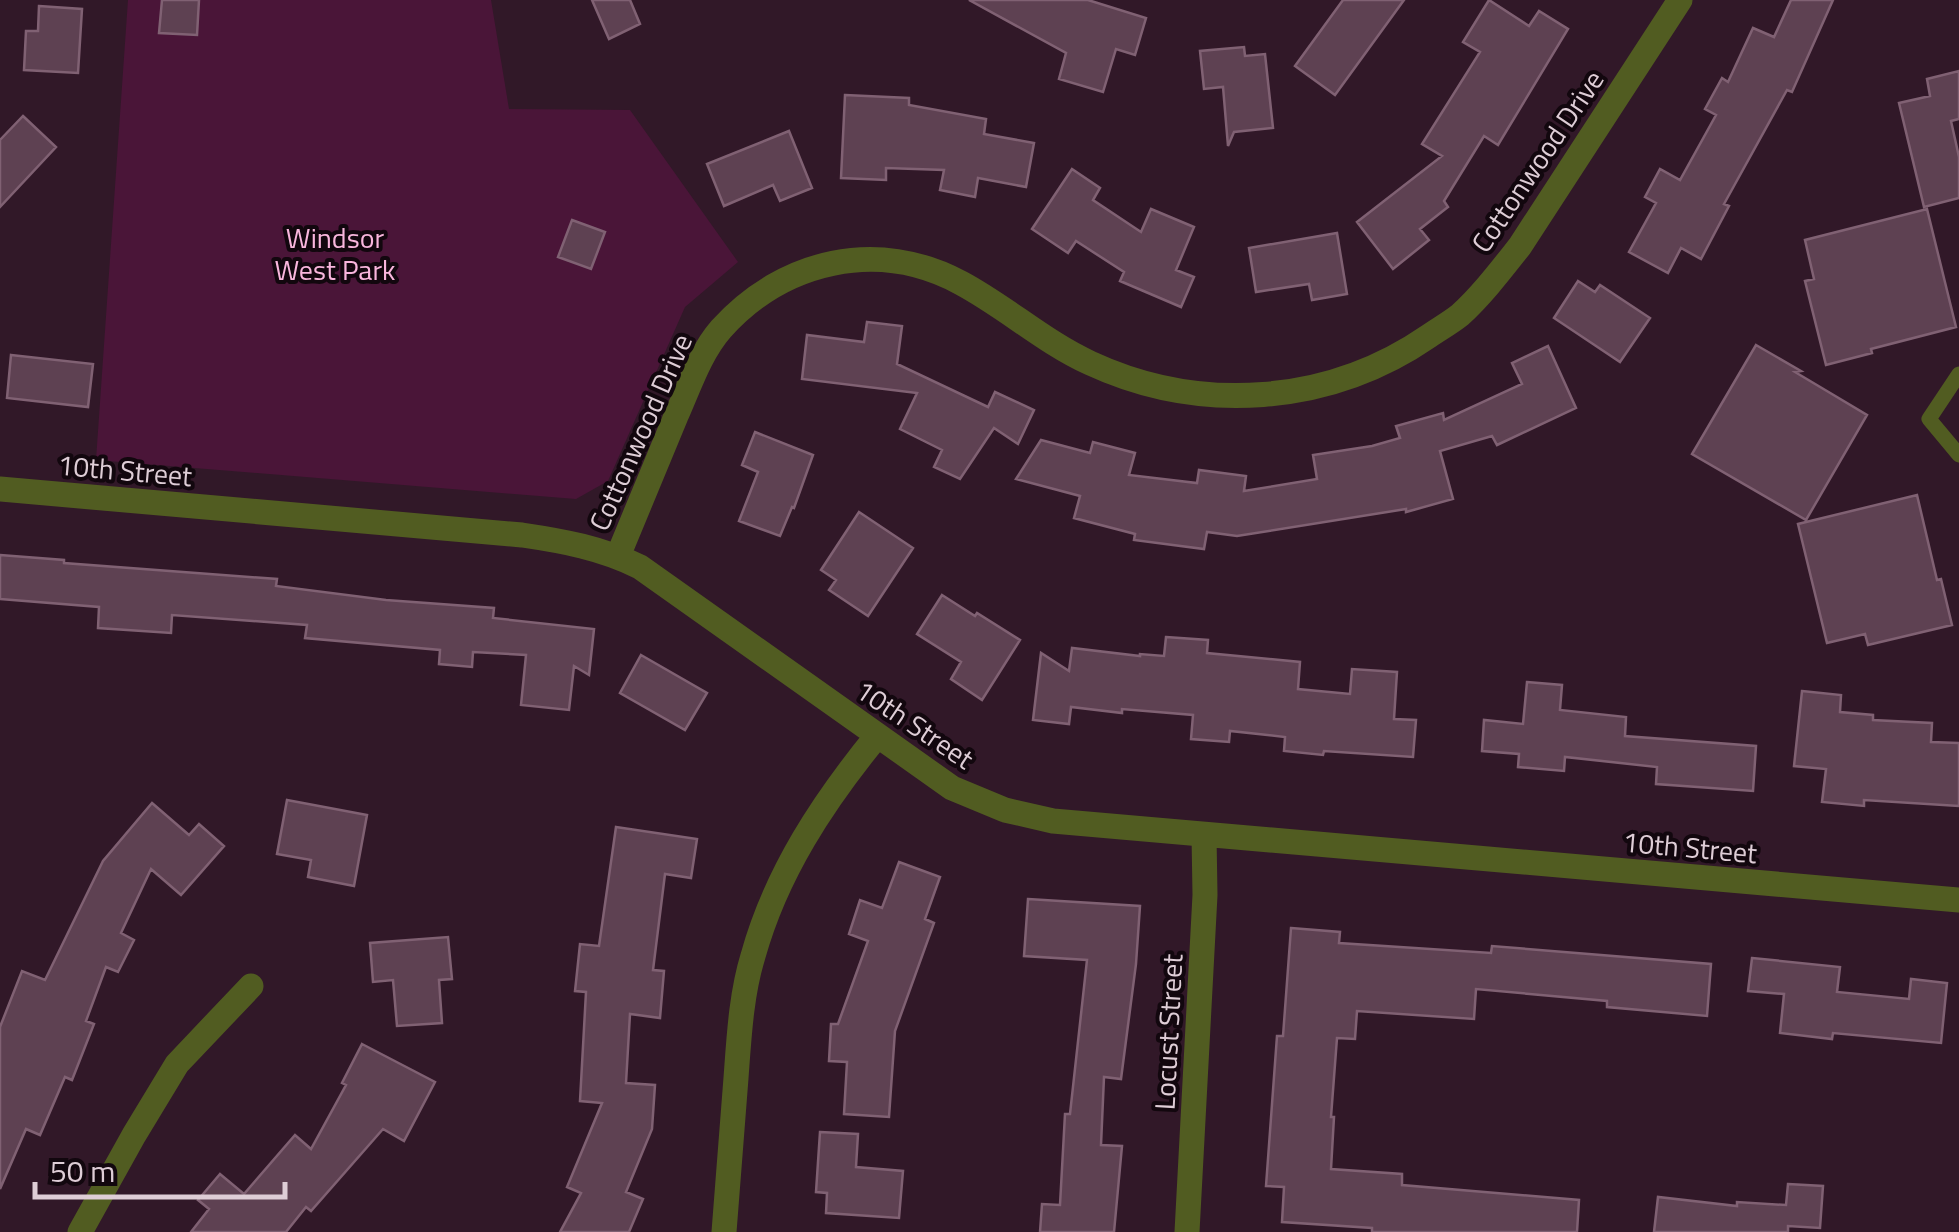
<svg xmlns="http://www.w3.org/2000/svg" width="1959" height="1232" font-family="'Titillium Web',sans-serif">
<rect width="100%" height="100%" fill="#311828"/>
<path fill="#4a1538" d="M128,0H491L509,109L630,110L738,262L685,307L608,481L576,499L96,460Z"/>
<path fill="#5e4152" stroke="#806173" stroke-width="2.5" d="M162,0H199L197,35L159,33Z
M592,0H630L640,24L609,39Z
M969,0H1088L1146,18L1135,55L1116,49L1103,92L1059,79L1066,53Z
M1343,0H1404L1335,95L1295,66Z
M1489,0L1529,26L1539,11L1568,29L1498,145L1484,136L1444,201L1448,207L1420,229L1429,240L1393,269L1357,222L1442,156L1422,144L1480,52L1463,42Z
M1791,0H1833L1792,92L1787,90L1724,204L1729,206L1701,259L1681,248L1668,273L1629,252L1656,203L1645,197L1660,169L1680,180L1716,115L1705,109L1722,78L1728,82L1753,28L1774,37Z
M39,6L82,9L78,73L24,70L26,31H38Z
M1244,47L1245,56L1265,54L1273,128L1234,132L1228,146L1223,87L1204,89L1200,51Z
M1959,71V119L1951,121L1959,157V198L1924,207L1899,103L1930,96L1927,79Z
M845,95L909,98V105L986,119L984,134L1034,143L1026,187L978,178L975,197L940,190L944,170L886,168V180L841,178Z
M23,116L56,147L0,207V140Z
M789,131L812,188L780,201L773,185L724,206L707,164Z
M1072,169L1100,188L1093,200L1141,232L1151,209L1194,227L1176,270L1194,277L1181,307L1120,281L1124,272L1076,241L1068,253L1032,229Z
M1927,209L1956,327L1871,349L1872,353L1826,365L1805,281L1814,279L1805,240Z
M572,220L605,232L591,269L558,257Z
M1337,233L1347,294L1312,300L1309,284L1256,292L1249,248Z
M1578,281L1595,292L1600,285L1650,318L1620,362L1554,318Z
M867,322L902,326L897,364L988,407L995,392L1034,410L1018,444L994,428L960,479L934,467L942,450L900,429L917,393L802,379L807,335L864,342Z
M1756,345L1801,371L1795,372L1867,415L1806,520L1692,454Z
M1548,346L1576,408L1497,445L1492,436L1440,451L1453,499L1406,512V509L1237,536L1207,532L1204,549L1134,540L1135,534L1074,518L1080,496L1016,479L1041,440L1090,453L1093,442L1135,453L1129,475L1197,483L1199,470L1246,476L1244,491L1317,479L1313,455L1372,446L1400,438L1396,426L1443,413L1444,420L1522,384L1512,363Z
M11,355L93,364L88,407L7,398Z
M755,432L813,455L794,508L792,507L780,536L739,521L758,472L742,465Z
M1917,495L1937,580L1941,579L1952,625L1868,645L1865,634L1827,643L1798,524Z
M859,512L913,548L868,616L829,590L836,580L821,570Z
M0,555L64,560V563L277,579L276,586L386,600L494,608L493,618L594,629L589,675L574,666L569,710L521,705L526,655L473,652L472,667L439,664L440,650L305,638L307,625L172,615L171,633L98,628L99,607L0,599Z
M942,595L975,616L977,613L1020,640L982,700L951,679L961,662L917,634Z
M1166,637L1208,640L1207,653L1300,662L1298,689L1350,694L1352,669L1397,672L1394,719L1416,720L1413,757L1324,751L1323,755L1284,751L1285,737L1230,731L1229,742L1191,739L1193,715L1122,709V713L1071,707L1069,724L1033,720L1041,653L1069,671L1072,648L1140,656V654L1164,656Z
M641,655L707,693L685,730L620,693Z
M1527,682L1562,685L1560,710L1626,717L1625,736L1756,746L1753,791L1656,784L1657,767L1565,757L1564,771L1518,767L1519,754L1482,751L1484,720L1523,724Z
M1802,691L1841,695L1840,712L1873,715V720L1932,723L1931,742L1959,743V806L1864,800V806L1822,802L1826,769L1794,766Z
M287,800L367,815L354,886L308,877L311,860L277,854Z
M152,803L189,835L199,824L224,846L181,895L151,869L121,933L134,940L118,972L106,967L86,1021L94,1024L72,1080L65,1077L40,1135L26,1129L0,1189V1027L22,971L45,980L103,861Z
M616,827L697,839L691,878L665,874L653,970L664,971L660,1018L630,1014L626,1083L655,1085L652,1129L626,1192L643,1199L629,1232H560L581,1193L567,1187L602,1103L580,1101L586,992L575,991L580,944L599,946Z
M899,862L940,877L925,919L934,923L895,1031L889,1117L844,1114L847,1062L829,1061L831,1024H838L868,941L849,934L860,900L882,908Z
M1028,899L1140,906L1136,964L1121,1079L1104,1077L1101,1145L1122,1146L1114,1232H1040L1042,1204L1060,1205L1065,1114H1070L1087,960L1024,956Z
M1291,928L1340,932L1339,943L1491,953L1492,946L1711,964L1707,1016L1607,1007V1001L1476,989L1474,1019L1357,1011L1355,1039L1337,1038L1331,1117H1334L1331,1169L1402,1174V1185L1579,1200L1577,1232H1372V1228L1282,1222L1284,1187L1266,1186L1277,1036H1283Z
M448,937L452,979L439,980L442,1023L397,1026L393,980L373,982L370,943Z
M1752,958L1840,967L1837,992L1909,999L1911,979L1947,983L1941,1043L1833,1033L1832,1039L1780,1033L1784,994L1748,991Z
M362,1044L435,1082L404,1141L383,1129L311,1211L306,1207L286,1232H191L209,1209L198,1200L220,1174L244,1194L295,1135L311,1149L346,1085L342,1083Z
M820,1132L858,1134L856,1167L903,1171L899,1218L826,1213L827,1193L816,1192Z
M1788,1184L1823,1186L1820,1228L1788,1226V1232H1654L1658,1197L1737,1206V1202L1786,1205Z"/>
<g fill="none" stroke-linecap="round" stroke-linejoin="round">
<path stroke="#515c21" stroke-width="15" d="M1959,374L1929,419L1959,455"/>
<path stroke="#515c21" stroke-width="25" d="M0,489L522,535C563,541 602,548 640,567L952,788L1005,810L1053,821L1959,900
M618,556C637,509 657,463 676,416C689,387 700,353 721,329C783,260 878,238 961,283C1006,307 1044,342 1090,363C1200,414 1329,405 1429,336C1439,329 1450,323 1460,315C1482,295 1501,270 1520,246L1680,0
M80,1232L134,1135L177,1064L251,986
M724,1232C728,1181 732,1129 736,1078C739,1038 741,995 753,956C776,873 823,802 877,736
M1187,1232L1205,895L1204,835"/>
</g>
<g text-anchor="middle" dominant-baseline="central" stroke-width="8" stroke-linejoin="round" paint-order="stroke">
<g font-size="28" fill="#decdd6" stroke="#12070e">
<text transform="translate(1537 161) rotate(-56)">Cottonwood Drive</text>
<text transform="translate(640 432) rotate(-66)">Cottonwood Drive</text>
<text transform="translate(125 470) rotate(5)">10th Street</text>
<text transform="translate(915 724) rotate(34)">10th Street</text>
<text transform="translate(1690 847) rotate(5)">10th Street</text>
<text transform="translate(1168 1032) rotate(-87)">Locust Street</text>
</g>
<g font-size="28" fill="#f9b6dd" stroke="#12070e">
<text x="335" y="237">Windsor<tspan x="335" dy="32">West Park</tspan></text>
</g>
</g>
<path d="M35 1182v15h250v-15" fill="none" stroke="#decdd6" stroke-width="5"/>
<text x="50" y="1182" font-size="30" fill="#decdd6" stroke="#12070e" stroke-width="8" paint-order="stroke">50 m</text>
</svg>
